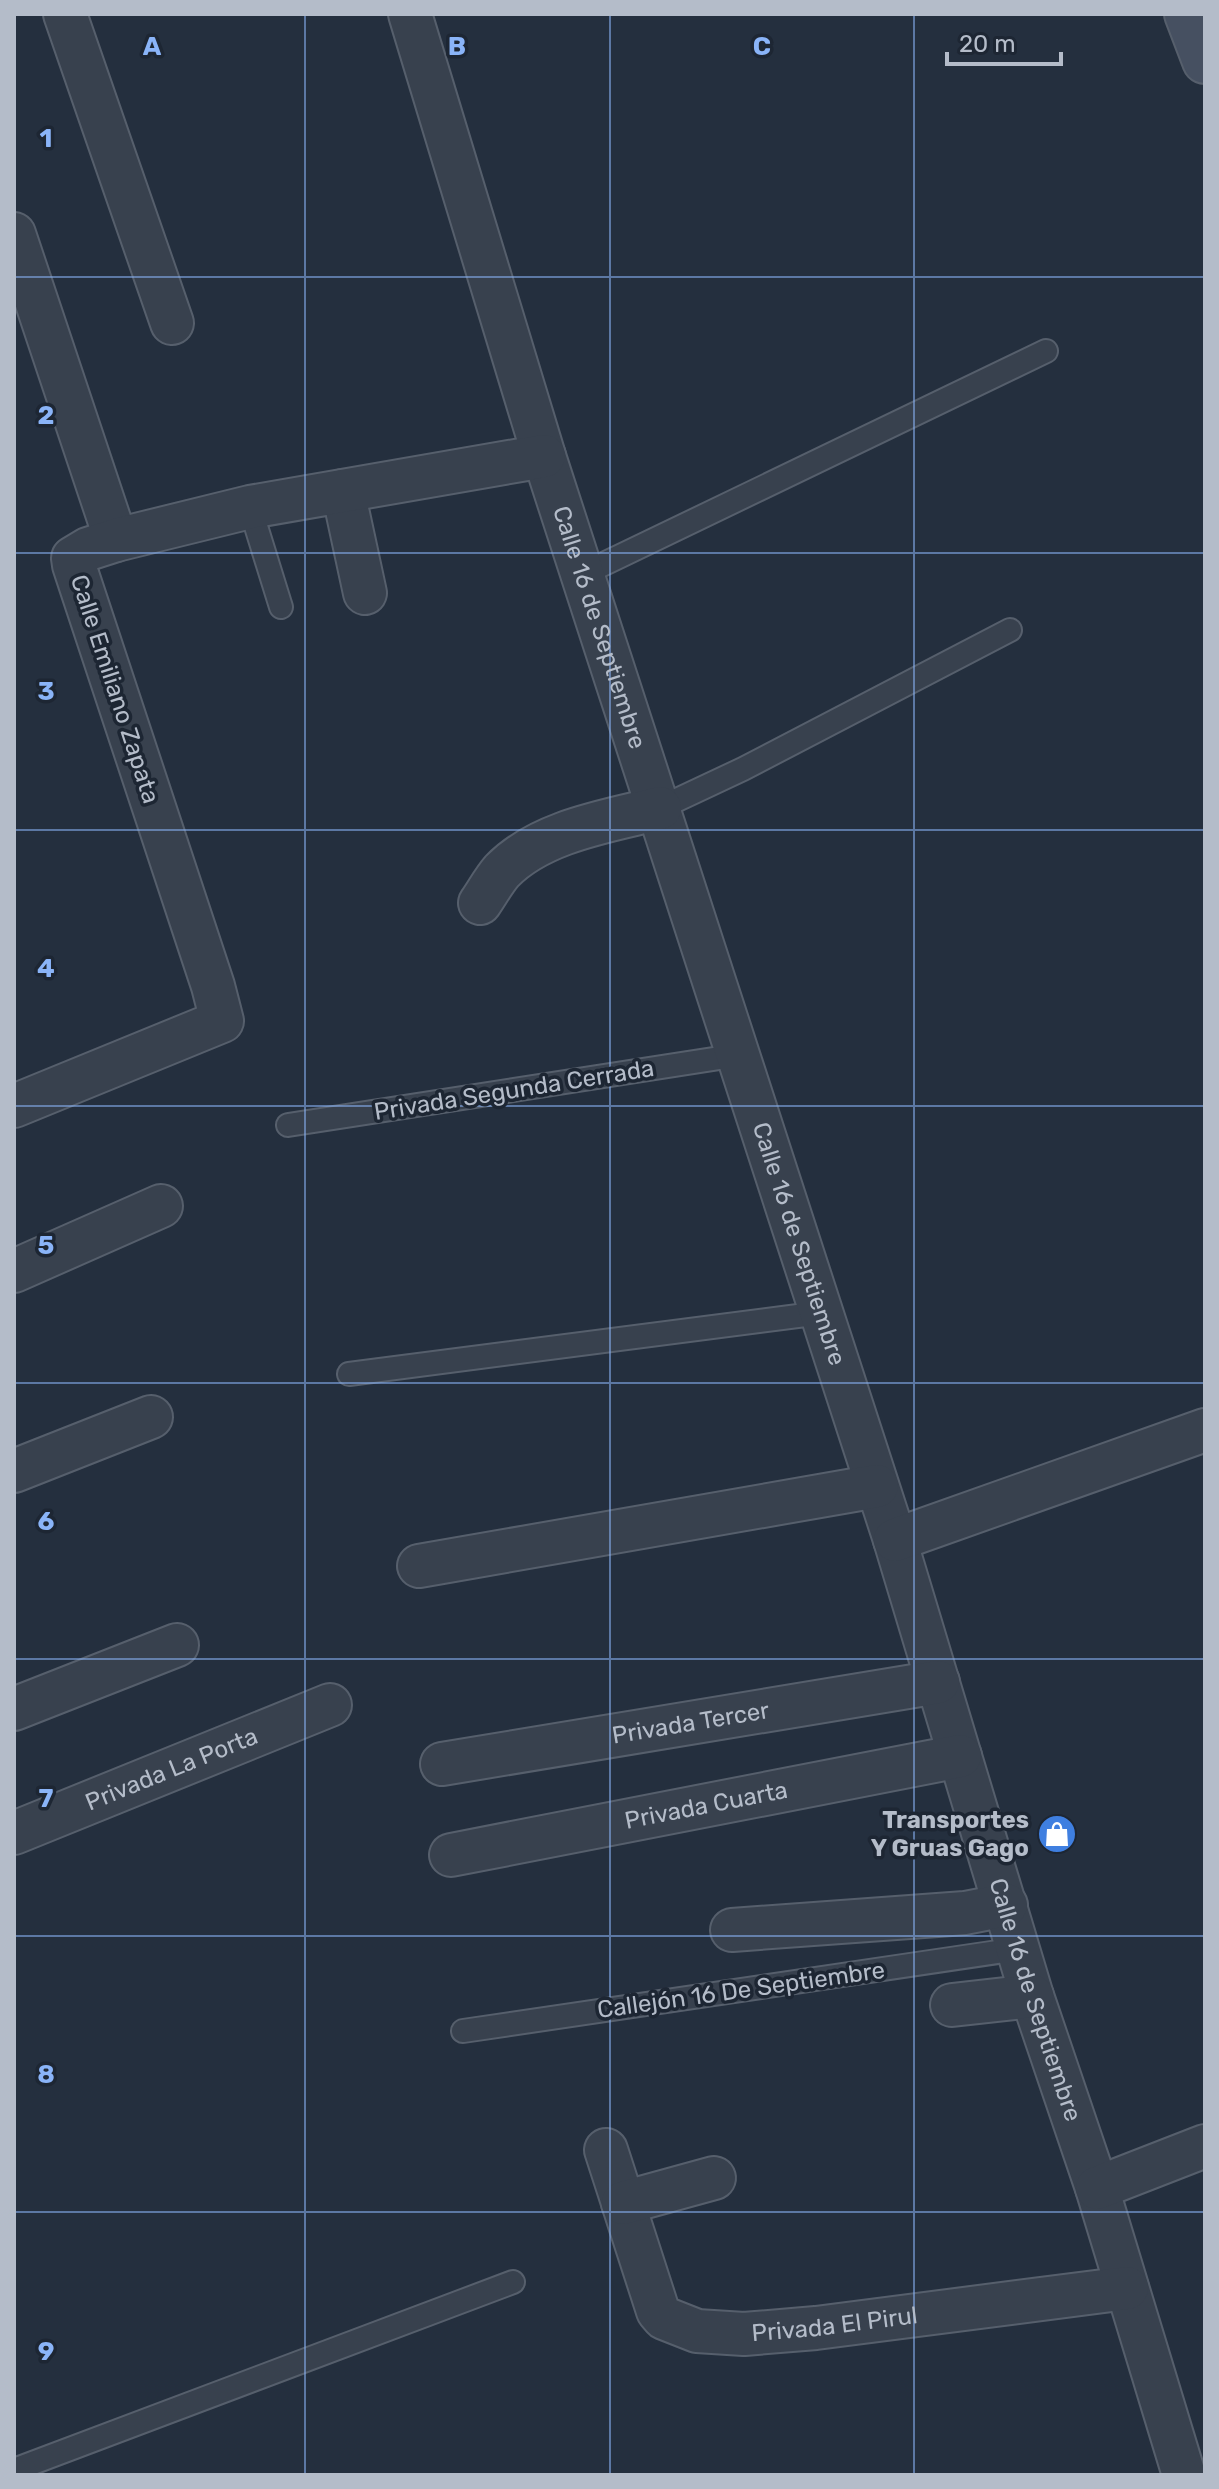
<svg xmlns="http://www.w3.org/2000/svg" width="1219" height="2489" font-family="Rubik,sans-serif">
<rect width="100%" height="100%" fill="#242f3e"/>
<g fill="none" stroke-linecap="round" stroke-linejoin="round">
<defs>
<path id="service" d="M250,507L281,607
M583,574L1046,351
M660,808L743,769L1010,630
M288,1125L739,1055
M349,1374L821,1313
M463,2031L1018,1949
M14,2470L513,2282"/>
<g id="minor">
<path d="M65,14L172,323"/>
<path id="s1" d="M410,14L544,456L895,1540L1032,1996L1097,2188L1184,2475"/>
<path d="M14,234L116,540"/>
<path d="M343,491L365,593"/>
<path d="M480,903C487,893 494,880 502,871C541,831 608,821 660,808"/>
<path d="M14,1106L222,1021L213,986L74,565L73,558L88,549L116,540L250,507L544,456"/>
<path d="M14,1271L161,1206"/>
<path d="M14,1471L151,1417"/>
<path d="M895,1540L1205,1430"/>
<path d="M419,1566L877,1486"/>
<path d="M14,1709L177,1645"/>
<path id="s2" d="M442,1764L938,1682"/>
<path id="s3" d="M14,1833L330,1705"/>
<path id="s4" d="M451,1855L960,1756"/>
<path d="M732,1930L965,1913L1006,1905"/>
<path d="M952,2005L1032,1996"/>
<path id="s5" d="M606,2150L658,2311L664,2318L697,2331L744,2334L816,2328L1127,2288"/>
<path d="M1097,2188L1205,2146"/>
<path d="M623,2203L714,2178"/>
</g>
<path id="secondary" d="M1187,14L1205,61"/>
</defs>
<use href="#service" stroke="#565f6c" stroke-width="26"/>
<use href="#minor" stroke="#565f6c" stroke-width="46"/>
<use href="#secondary" stroke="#565f6c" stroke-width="48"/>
<use href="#service" stroke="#38414e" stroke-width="22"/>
<use href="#minor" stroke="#38414e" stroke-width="42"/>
<use href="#secondary" stroke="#465061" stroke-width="44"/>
</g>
<path fill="none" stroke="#8ab4f8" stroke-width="2" stroke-opacity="0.55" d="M305,14V2475M610,14V2475M914,14V2475M14,277H1205M14,553H1205M14,830H1205M14,1106H1205M14,1383H1205M14,1659H1205M14,1936H1205M14,2212H1205"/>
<defs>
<symbol id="shop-disc" viewBox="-11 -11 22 22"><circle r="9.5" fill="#3f7fe0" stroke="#1d2633"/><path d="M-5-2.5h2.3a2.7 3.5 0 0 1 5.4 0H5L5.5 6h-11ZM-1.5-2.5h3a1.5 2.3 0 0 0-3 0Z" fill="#fff"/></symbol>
</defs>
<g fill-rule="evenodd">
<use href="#shop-disc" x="1035" y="1812" width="44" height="44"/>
</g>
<g text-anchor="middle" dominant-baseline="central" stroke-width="7" stroke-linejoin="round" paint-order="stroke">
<g font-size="24" fill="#b4bcc9" stroke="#1d2633">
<text stroke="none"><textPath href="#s1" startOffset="642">Calle 16 de Septiembre</textPath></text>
<text transform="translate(115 689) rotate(72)">Calle Emiliano Zapata</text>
<text transform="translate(514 1090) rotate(-9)">Privada Segunda Cerrada</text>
<text stroke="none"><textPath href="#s1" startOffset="1290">Calle 16 de Septiembre</textPath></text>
<text stroke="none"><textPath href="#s2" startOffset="252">Privada Tercer</textPath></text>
<text stroke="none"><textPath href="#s3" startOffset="170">Privada La Porta</textPath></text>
<text stroke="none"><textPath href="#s4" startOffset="260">Privada Cuarta</textPath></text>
<text transform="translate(741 1990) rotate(-8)">Callejón 16 De Septiembre</text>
<text stroke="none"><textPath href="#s1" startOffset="2082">Calle 16 de Septiembre</textPath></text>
<text stroke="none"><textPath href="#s5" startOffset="352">Privada El Pirul</textPath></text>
</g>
<g font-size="24" font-weight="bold" fill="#b4bcc9" stroke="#1d2633" text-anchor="end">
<text x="1029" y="1820">Transportes<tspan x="1029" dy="28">Y Gruas Gago</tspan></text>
</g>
</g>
<g font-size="26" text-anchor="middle" font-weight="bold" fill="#8ab4f8" stroke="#1d2633" stroke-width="7" stroke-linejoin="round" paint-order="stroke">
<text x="152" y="55">A</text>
<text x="457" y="55">B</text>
<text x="762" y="55">C</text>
<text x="46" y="147">1</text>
<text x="46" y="424">2</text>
<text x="46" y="700">3</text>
<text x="46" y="977">4</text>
<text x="46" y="1254">5</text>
<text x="46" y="1530">6</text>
<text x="46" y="1807">7</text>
<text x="46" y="2083">8</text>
<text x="46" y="2360">9</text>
</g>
<rect width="1219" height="2489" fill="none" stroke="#b4bcc9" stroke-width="32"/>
<path d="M947 52v12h114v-12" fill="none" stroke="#b4bcc9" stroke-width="4"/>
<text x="959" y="52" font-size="24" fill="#b4bcc9" stroke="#1d2633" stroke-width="6" paint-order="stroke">20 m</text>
</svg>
